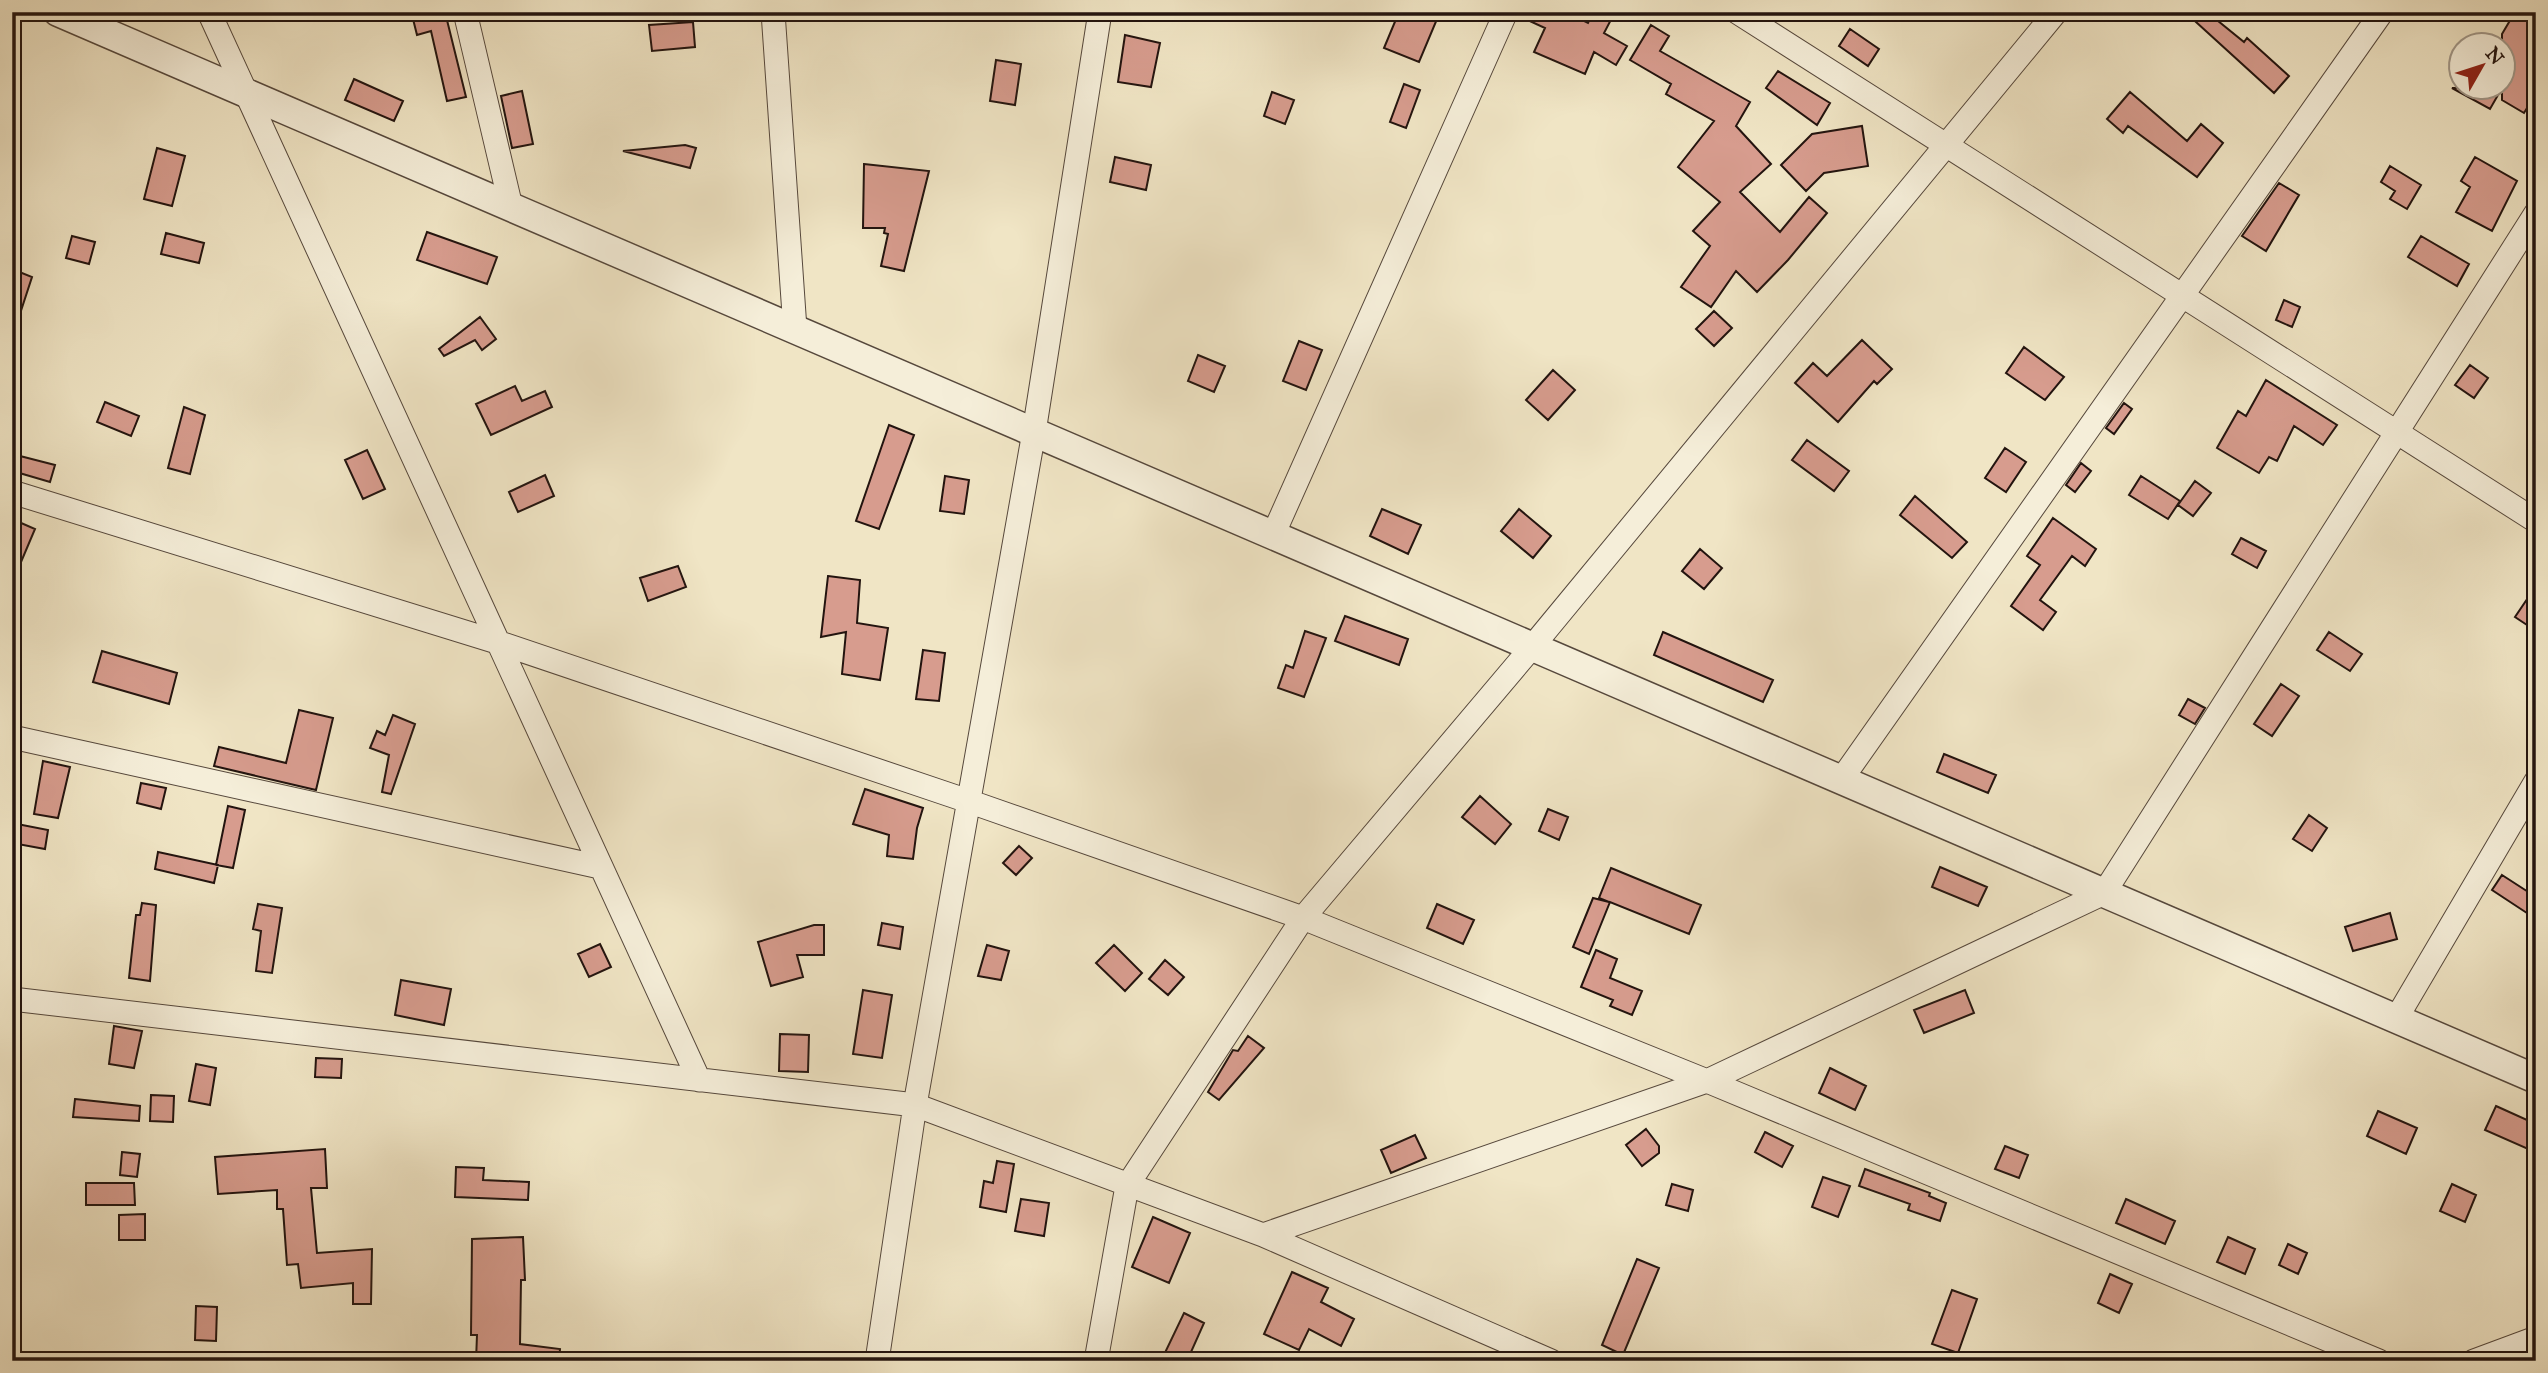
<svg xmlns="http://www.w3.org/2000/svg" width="2548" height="1373" font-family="'IM FELL Great Primer',serif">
<rect width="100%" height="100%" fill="#f0e5c5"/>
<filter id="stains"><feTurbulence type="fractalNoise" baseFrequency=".00286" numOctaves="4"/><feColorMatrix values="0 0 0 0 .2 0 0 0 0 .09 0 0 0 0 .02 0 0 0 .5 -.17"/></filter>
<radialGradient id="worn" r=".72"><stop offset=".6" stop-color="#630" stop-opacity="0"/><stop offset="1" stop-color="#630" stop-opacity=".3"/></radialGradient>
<path fill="#d79c8e" stroke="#23140f" stroke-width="2" d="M422,12H445L466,97L447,101L431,31L417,35L412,15Z
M1399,12H1440L1419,62L1384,48Z
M1520,12H1566L1588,23L1593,12H1615L1604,33L1627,46L1616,65L1594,52L1585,74L1534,52L1545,28L1519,16Z
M2185,12H2207L2244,42L2247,38L2289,76L2274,93Z
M2515,12H2536V93L2524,113L2502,100V34Z
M693,22L695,47L652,51L649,25Z
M1651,25L1669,36L1660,51L1750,102L1736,126L1771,164L1740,192L1780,232L1809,197L1827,213L1788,260L1757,292L1736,271L1711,307L1681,287L1710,246L1693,231L1720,202L1678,167L1714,121L1666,94L1671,84L1630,60Z
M1850,29L1879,49L1868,66L1839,46Z
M1125,35L1160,43L1151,87L1118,82Z
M996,60L1021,64L1015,105L990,101Z
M1778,71L1830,103L1817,125L1766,88Z
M354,79L403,101L394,121L345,100Z
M1404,84L1420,90L1406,128L1390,122Z
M2452,88H2502L2490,109Z
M522,91L533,144L512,148L501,96Z
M1272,92L1294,100L1285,124L1264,116Z
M2130,92L2187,141L2201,124L2223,143L2197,177L2128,126L2123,133L2107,119Z
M1862,126L1868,166L1824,173L1806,191L1781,165L1812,134Z
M685,145L696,148L690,168L623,151Z
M157,148L185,156L172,206L144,199Z
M1115,157L1151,165L1146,190L1110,182Z
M2475,157L2517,181L2492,231L2456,212L2470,187L2461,181Z
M864,164L929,171L904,271L881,266L888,234L884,233L885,228H863Z
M2390,166L2421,185L2407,209L2390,199L2395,191L2381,182Z
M2279,183L2299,195L2266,251L2242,236Z
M427,232L497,257L487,284L417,260Z
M166,233L204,243L199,263L161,254Z
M72,236L95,242L89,264L66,258Z
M2421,236L2469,264L2457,286L2408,257Z
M12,269L32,277L16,326H12Z
M2284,300L2300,307L2292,327L2276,320Z
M1714,311L1732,328L1714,346L1696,329Z
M480,317L496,339L482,350L475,340L444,356L439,349Z
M1862,340L1892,369L1877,384L1874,381L1838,422L1795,383L1813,363L1827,376Z
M1299,341L1322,350L1306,390L1283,381Z
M2024,347L2064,377L2045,400L2006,373Z
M1198,355L1225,366L1214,392L1188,381Z
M2470,365L2488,378L2474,398L2455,385Z
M1553,370L1575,390L1548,420L1526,400Z
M2266,380L2337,425L2323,445L2294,426L2277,461L2269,457L2259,473L2217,448L2238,411L2246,416Z
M515,386L522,401L545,391L552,407L491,435L476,404Z
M105,402L139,416L131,436L97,422Z
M2124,403L2132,409L2114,434L2106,428Z
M184,407L205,415L190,474L168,468Z
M889,425L914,435L879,529L856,521Z
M1807,440L1849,471L1834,491L1792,460Z
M2005,448L2026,462L2006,492L1985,478Z
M367,450L385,489L363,499L345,460Z
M20,456L55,465L50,482L16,472Z
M2081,463L2091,471L2075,492L2066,485Z
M545,475L554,496L518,512L509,492Z
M945,476L969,480L964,514L940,511Z
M2141,476L2180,501L2168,519L2129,495Z
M2195,481L2211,493L2193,516L2178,505Z
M1915,496L1967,542L1952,558L1900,515Z
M1382,509L1421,525L1408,554L1370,536Z
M1519,509L1551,536L1533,558L1501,531Z
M2053,518L2096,549L2085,566L2072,556L2040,600L2056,612L2043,630L2011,606L2040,565L2027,556Z
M12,519L35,529L13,581H12Z
M2241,538L2266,551L2257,568L2232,554Z
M1700,549L1722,568L1704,589L1682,571Z
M678,566L686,587L648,601L640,578Z
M828,576L860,580L857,623L888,628L880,680L842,674L846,632L821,637Z
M2536,586V631L2515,617Z
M1345,616L1408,639L1399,665L1335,641Z
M1305,631L1326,638L1304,697L1278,688L1286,665L1293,668Z
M1663,632L1773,680L1763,702L1654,655Z
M2329,632L2362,654L2350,671L2317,650Z
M923,650L945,653L939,701L916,699Z
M102,651L177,673L169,704L93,682Z
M2281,684L2299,696L2272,736L2254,724Z
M2188,699L2205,708L2195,724L2179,715Z
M299,710L333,718L316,790L214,766L219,747L286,763Z
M393,715L415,724L391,794L382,792L389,755L370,748L377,731L385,735Z
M1944,754L1996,775L1988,793L1937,772Z
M43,761L70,767L58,818L34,814Z
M141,783L166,788L161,809L137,803Z
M865,789L923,808L917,828L913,859L887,856L889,835L853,824Z
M1480,796L1511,824L1495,844L1462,817Z
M228,806L245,810L233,868L216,865Z
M1548,809L1568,817L1559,840L1539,831Z
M2309,815L2327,828L2312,851L2293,839Z
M12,823L48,830L45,849L12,843Z
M1019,846L1032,858L1016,875L1003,863Z
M158,852L218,865L214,883L155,869Z
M1940,867L1987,887L1978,906L1932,887Z
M1611,868L1701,905L1689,934L1610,902L1589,954L1573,947L1593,898L1609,902L1599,898Z
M2502,875L2536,897V919L2492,890Z
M142,903L156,905L150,981L129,978L136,915H140Z
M258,904L282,908L272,973L256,971L261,931L253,929Z
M1437,904L1474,920L1463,944L1427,928Z
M2390,913L2397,939L2353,951L2345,927Z
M882,923L903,927L900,949L878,945Z
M814,925H824V955H797L803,977L771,986L758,942Z
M600,944L611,967L589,977L578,954Z
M987,945L1009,951L1001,980L978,976Z
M1114,945L1142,973L1125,991L1096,963Z
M1596,950L1617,959L1610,978L1642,991L1632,1015L1610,1006L1613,1000L1581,987Z
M1165,960L1184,977L1168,995L1149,979Z
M401,980L451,989L444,1025L395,1015Z
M863,990L892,995L882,1058L853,1054Z
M1965,990L1974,1013L1924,1033L1914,1010Z
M114,1026L142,1031L134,1068L109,1064Z
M780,1034L809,1035L808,1072L779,1071Z
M1248,1036L1264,1048L1219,1100L1208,1092L1233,1050L1238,1051Z
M316,1058L342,1059L341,1078L315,1077Z
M196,1064L216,1068L210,1105L189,1101Z
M1830,1068L1866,1086L1855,1110L1819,1093Z
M151,1095L174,1096L173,1122L150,1121Z
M75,1099L140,1106L139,1121L73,1117Z
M2496,1106L2536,1124L2528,1149L2485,1130Z
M2378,1111L2417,1128L2406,1154L2367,1136Z
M1646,1129L1659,1146V1153L1642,1166L1626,1145Z
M1765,1132L1793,1146L1782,1167L1755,1152Z
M1415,1135L1426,1158L1391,1173L1381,1150Z
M2005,1146L2028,1155L2019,1178L1995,1169Z
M325,1149L327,1188H311L317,1253L372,1249L371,1304H353V1283L301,1288L298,1264L287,1265L283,1209H277V1190L218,1194L215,1157Z
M122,1152L140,1154L137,1177L120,1175Z
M997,1161L1014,1164L1006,1212L980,1207L984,1181L993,1183Z
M456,1167L484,1168L483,1180L529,1182L528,1200L455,1197Z
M1865,1169L1930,1193L1929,1196L1946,1203L1940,1221L1908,1210L1910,1204L1859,1186Z
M1823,1177L1850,1186L1838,1217L1812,1207Z
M86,1183H134L135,1205H86Z
M1672,1184L1693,1190L1688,1211L1666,1205Z
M2452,1184L2476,1195L2465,1222L2440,1211Z
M1021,1199L1049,1203L1044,1236L1015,1231Z
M2126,1199L2175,1221L2165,1244L2116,1223Z
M145,1214V1240H119V1215Z
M1153,1217L1190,1233L1169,1283L1132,1267Z
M523,1237L525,1280H521L520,1344L560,1349L559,1361H476L477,1335H471L472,1239Z
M2228,1237L2255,1249L2245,1274L2217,1262Z
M2288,1244L2307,1253L2298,1274L2279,1265Z
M1637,1259L1659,1268L1623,1355L1602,1345Z
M1292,1272L1328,1288L1321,1302L1354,1319L1341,1346L1309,1329L1299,1350L1264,1334Z
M2110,1274L2132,1284L2119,1313L2098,1303Z
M1952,1290L1977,1299L1958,1353L1932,1344Z
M196,1306L217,1307L216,1341L195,1340Z
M1184,1313L1204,1323L1187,1361H1161Z"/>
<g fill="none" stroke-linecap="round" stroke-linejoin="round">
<defs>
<path id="minor" d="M209,12L699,1080
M465,12L511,207
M773,12L795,329
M1737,12L2536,521
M12,492L497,642L968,801L1303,918L1707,1081L2379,1361
M1273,535L1506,12
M12,737L600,867
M1841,780L2382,12
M12,999L915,1105L1263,1235L1551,1361
M2396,1019L2536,781
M1263,1235L1707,1081L2104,893L2536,213
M877,1361L915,1105L1034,432L1100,12
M1096,1361L1127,1186L1303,918L1532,647L2056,12
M2474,1361L2536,1338"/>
<path id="tertiary" d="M58,12L2536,1079"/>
</defs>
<use href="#minor" stroke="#56483c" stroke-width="25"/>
<use href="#tertiary" stroke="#56483c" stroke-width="31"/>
<use href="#minor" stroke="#f5eed9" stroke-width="23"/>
<use href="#tertiary" stroke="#f5eed9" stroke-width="28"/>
</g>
<rect width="2548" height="1373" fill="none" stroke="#f0e5c5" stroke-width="42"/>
<rect x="14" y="14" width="2520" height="1345" fill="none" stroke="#23140f" stroke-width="3.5"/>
<rect x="21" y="21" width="2506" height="1331" fill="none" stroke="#23140f" stroke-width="2"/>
<g transform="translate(2482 66) rotate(51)"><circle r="33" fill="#f5eed9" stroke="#a19788" stroke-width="2"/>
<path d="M0-5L12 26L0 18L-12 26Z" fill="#8f2418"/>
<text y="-10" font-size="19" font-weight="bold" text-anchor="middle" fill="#23140f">N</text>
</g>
<rect width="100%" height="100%" filter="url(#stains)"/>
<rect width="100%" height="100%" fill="url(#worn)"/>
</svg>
